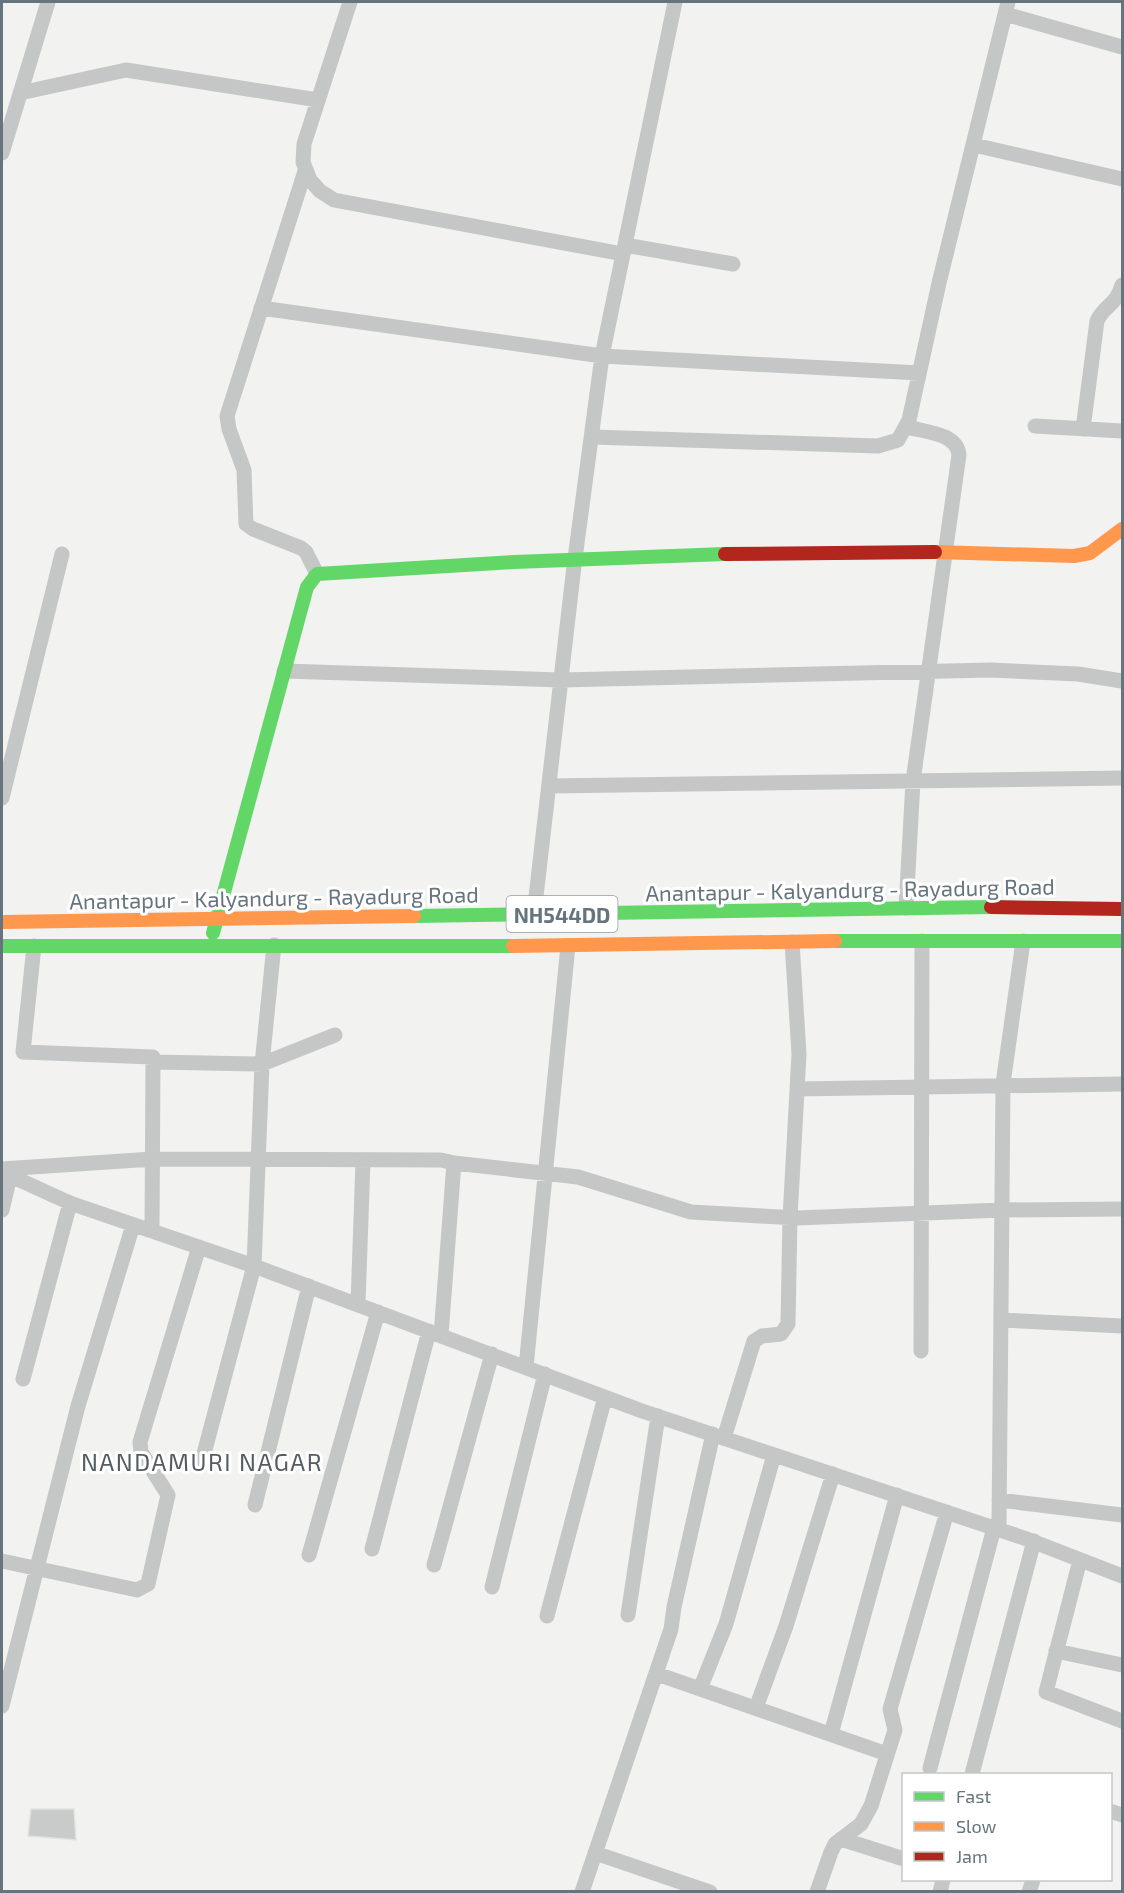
<svg xmlns="http://www.w3.org/2000/svg" width="1124" height="1893" font-family="'Exo 2',sans-serif">
<rect width="100%" height="100%" fill="#f2f2f1"/>
<path fill="#c9caca" stroke="#e2e2e1" stroke-width="1.5" d="M31,1809H74L76,1840L28,1836Z"/>
<g fill="none" stroke-linecap="round" stroke-linejoin="round">
<path stroke="#c5c6c6" stroke-width="15" d="M350,2L304,144L303,162L310,180L320,191L334,200L623,254
M1005,14L1122,47
M20,93L126,70L318,100
M974,145L1122,179
M2,153L48,2
M305,171L227,416L229,429L244,470L246,524L253,529L301,548L306,552L317,574
M625,245L733,264
M261,308L602,356L919,373
M1035,426L1122,431
M1083,429L1097,321C1104,305 1116,306 1122,285
M592,437L878,446L898,440L909,420L939,283L1008,2
M284,671L561,680L991,670L1078,674L1122,681
M549,786L1122,778
M2,798L62,554
M906,908L913,781L959,455C957,433 925,432 907,427
M534,914L574,566L602,356L675,2
M34,946L23,1052L153,1057L152,1231
M153,1062L262,1064L335,1035
M797,1089L1122,1084
M454,1163L578,1177L691,1212L797,1218L1002,1210L1122,1209
M2,1169L153,1159L441,1160L454,1163L441,1335
M2,1172L70,1203L254,1266L642,1411L1024,1538L1122,1576
M2,1210L10,1176
M358,1304L363,1161
M1001,1320L1122,1326
M921,1351L922,941
M526,1367L568,946
M23,1379L70,1203
M724,1438L754,1341L762,1336L781,1334L788,1324L790,1218L799,1054L792,942
M202,1461L254,1266L262,1064L274,945
M999,1500L1122,1515
M255,1505L309,1286
M999,1529L1003,1084L1023,941
M372,1549L429,1331
M309,1555L378,1312
M1080,1560L1046,1692L1122,1721
M2,1561L137,1590L148,1584L168,1495L141,1452L140,1442L199,1247
M434,1565L492,1354
M492,1587L545,1374
M628,1615L658,1416
M547,1616L605,1397
M1056,1651L1122,1665
M657,1674L887,1754
M700,1689L726,1624L774,1455
M2,1706L78,1406L133,1225
M756,1708L786,1626L833,1474
M831,1734L897,1495
M930,1768L994,1528
M972,1774L1034,1541
M1110,1811L1122,1815
M841,1839L904,1859
M595,1853L710,1892
M582,1892L671,1629L674,1607L713,1434
M817,1892L831,1852L835,1844L861,1824L871,1806L895,1730L890,1709L947,1512
M940,1892L943,1880
M1029,1892L1033,1880"/>
<path stroke="#63d668" stroke-width="14" d="M414,916L991,907
M213,933L307,587L317,574L514,562L725,554
M835,941H1122
M2,946H513"/>
<path stroke="#ff974d" stroke-width="14" d="M935,552L1074,556L1090,553L1122,529
M2,922L414,916
M513,946L835,941"/>
<path stroke="#b3261e" stroke-width="14" d="M725,554L935,552
M991,907L1122,909"/>
</g>
<g text-anchor="middle" dominant-baseline="central" stroke-width="6" stroke-linejoin="round" paint-order="stroke">
<rect fill="#fff" stroke="#949ea4" stroke-width="1.5" x="506.5" y="896" width="111" height="36" rx="4.5"/>
<g font-size="21" font-weight="bold" fill="#66747d">
<text x="562" y="914">NH544DD</text>
</g>
<g font-size="22" fill="#66747d" stroke="#fff">
<text transform="translate(850 889) rotate(-1)">Anantapur - Kalyandurg - Rayadurg Road</text>
<text transform="translate(274 897) rotate(-1)">Anantapur - Kalyandurg - Rayadurg Road</text>
</g>
<g font-size="24" letter-spacing="1.5" fill="#535d63" stroke="#fff">
<text x="202" y="1461">NANDAMURI NAGAR</text>
</g>
</g>
<rect width="1124" height="1893" fill="none" stroke="#66747d" stroke-width="6"/>
<rect x="902" y="1773" width="210" height="108" fill="#ffffff" stroke="#c2c7cb" stroke-width="1.5"/>
<rect x="914" y="1792" width="30" height="9" fill="#63d668" stroke="#c2c7cb" stroke-width="1.5"/>
<text x="956" y="1803" font-size="18" fill="#66747d">Fast</text>
<rect x="914" y="1822" width="30" height="9" fill="#ff974d" stroke="#c2c7cb" stroke-width="1.5"/>
<text x="956" y="1833" font-size="18" fill="#66747d">Slow</text>
<rect x="914" y="1852" width="30" height="9" fill="#b3261e" stroke="#c2c7cb" stroke-width="1.5"/>
<text x="956" y="1863" font-size="18" fill="#66747d">Jam</text>
</svg>
